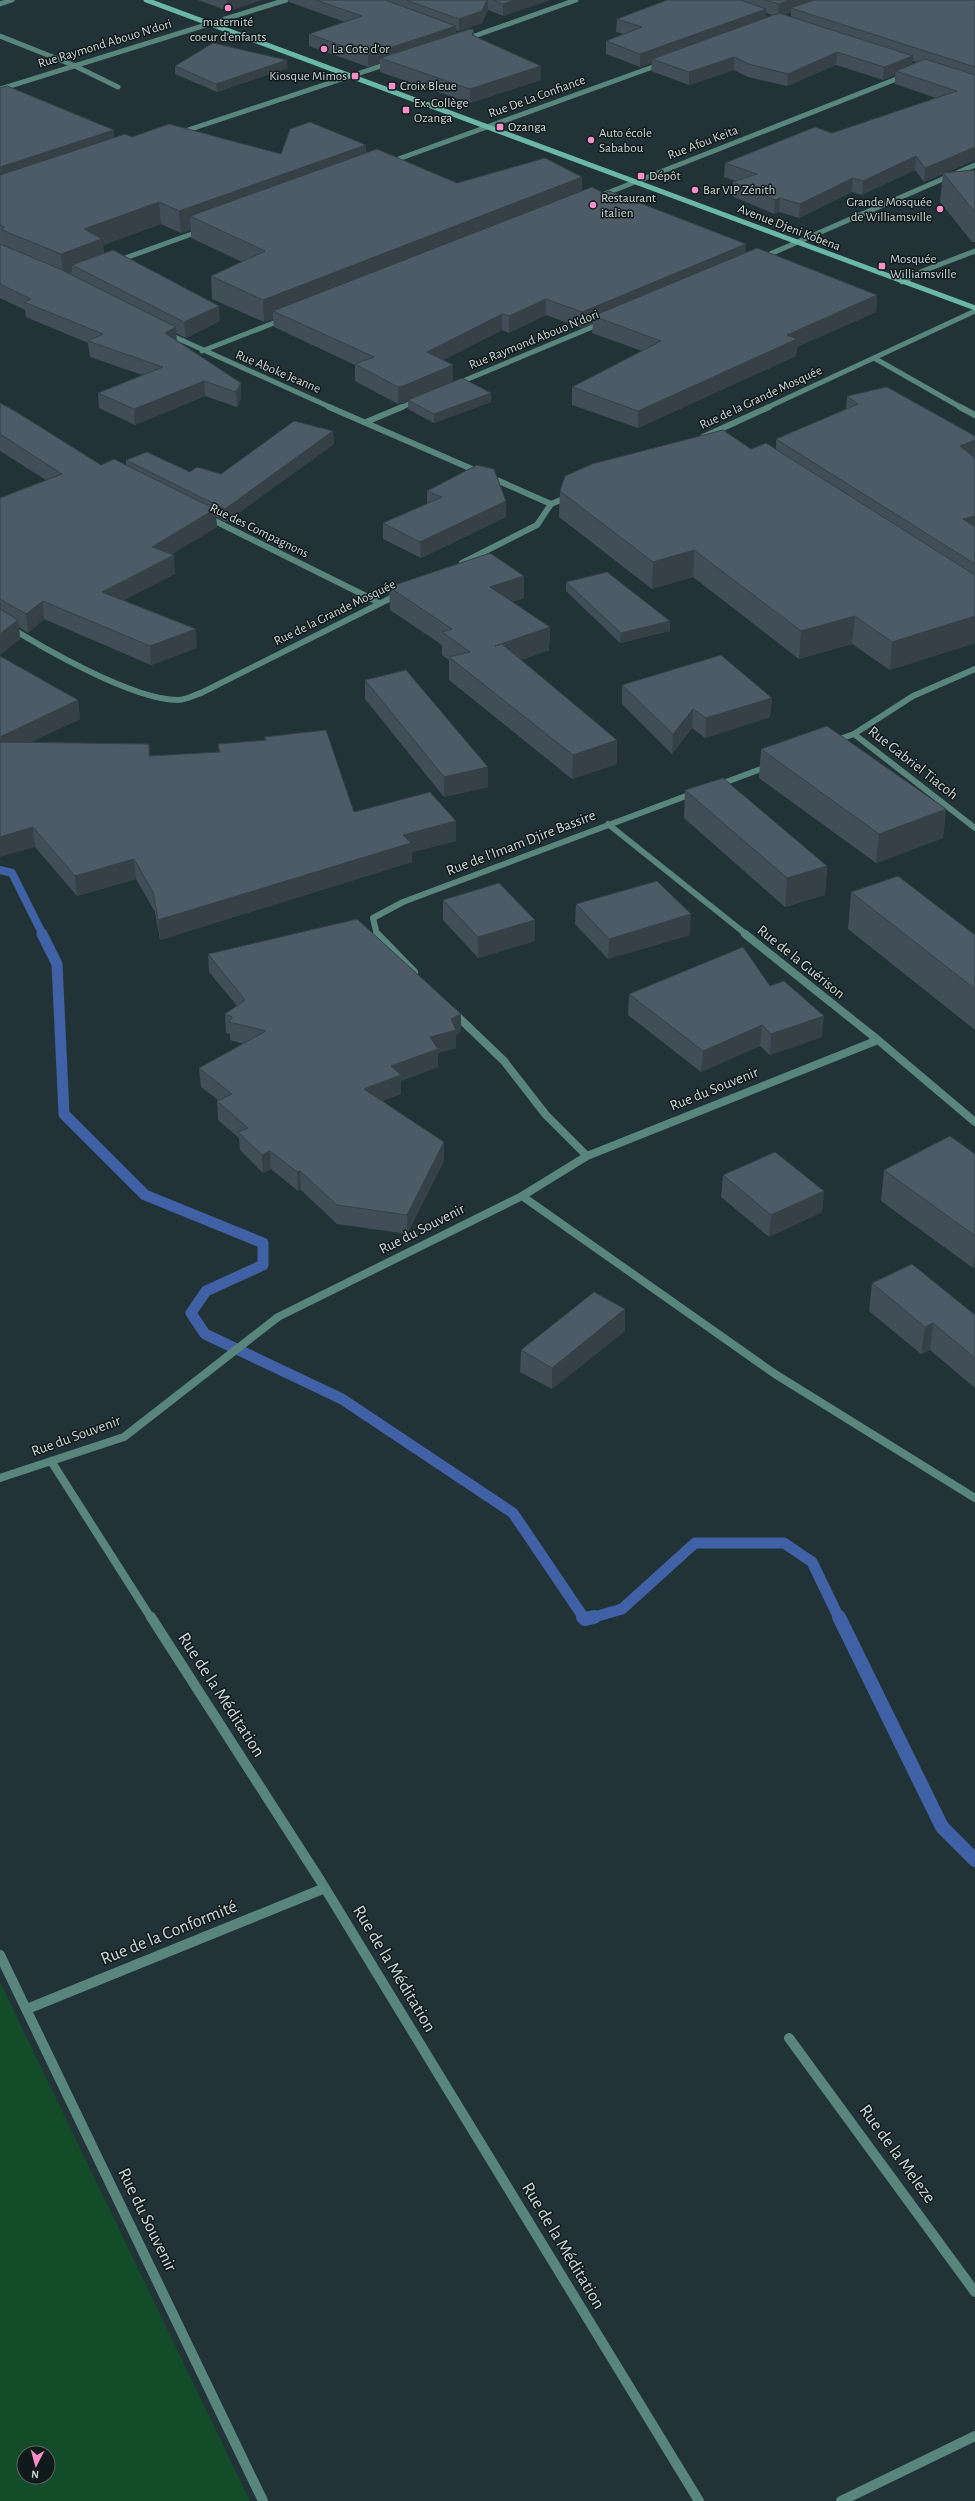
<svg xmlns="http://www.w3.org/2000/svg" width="975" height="2501" font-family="'Alegreya Sans',sans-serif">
<rect width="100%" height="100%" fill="#213336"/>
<path fill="#134c29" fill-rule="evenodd" d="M0,1982L250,2501H0ZM24,2453H48V2477H24Z"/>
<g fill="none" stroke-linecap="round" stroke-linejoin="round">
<path stroke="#4161a6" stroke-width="8" d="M0,870L12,873L43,935"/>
<path stroke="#4161a6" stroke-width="11" d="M42,934L57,964L64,1114L145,1195L263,1243V1265L206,1291L191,1313L205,1334L342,1399L513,1513L584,1618
M591,1618L622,1609L695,1543H784L812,1562L839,1618"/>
<path stroke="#4161a6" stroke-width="14" d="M583,1617L585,1619L594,1617
M839,1617L942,1827L975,1860"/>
<path stroke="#58867d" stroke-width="5" d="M902,282L923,271L975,251"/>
<path stroke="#58867d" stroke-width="5" d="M0,4L12,0
M0,36L73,65L118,87
M466,39L576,0
M0,89L286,0
M179,133L390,63
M390,162L661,64
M602,195L904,76
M761,258L975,165
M117,261L200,231
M166,333L332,408
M202,351L284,319
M874,358L962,408
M456,384L602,323
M400,408L418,400
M766,408L975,311"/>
<path stroke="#58867d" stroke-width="6" d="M329,407L479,472
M960,407L975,415
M366,422L402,407
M703,437L769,407
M490,477L551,504
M207,517L380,603
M462,563L537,525L551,504L568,497
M0,621C39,646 132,700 178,700C186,700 194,695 201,693L399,594
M854,734L975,828
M834,741L854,734L913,696L975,669
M718,785L769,766
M608,824L747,935
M377,935L373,918L403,902L694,793"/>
<path stroke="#58867d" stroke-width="8" d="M377,934L414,972
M745,934L878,1040L975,1122
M453,1012L504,1061L546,1115L587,1156
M522,1196L775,1374L975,1498
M51,1461L151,1618
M0,1478L124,1437L278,1317L522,1196L587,1156L878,1040"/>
<path stroke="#58867d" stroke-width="10" d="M151,1617L320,1880L699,2501
M0,1955L263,2501
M27,2009L325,1888
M789,2038L975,2292
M841,2501L975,2436"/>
<path stroke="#6ab7a8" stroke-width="5" d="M146,0L975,308"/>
</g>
<path fill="#414e57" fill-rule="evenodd" d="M198,0H262L228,11Z
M289,0H550L503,16L488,10L482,23L459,31L456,30V33L474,30V35L541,80L470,103L380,72V63L368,67L309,46V34L345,22L289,2Z
M667,0H975V160L946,172L975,170V242H972L940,202L943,174L924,182L915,170L862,195L852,192L799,218L779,212L774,214L732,196L733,182L736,181L724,177L725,163L832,133L936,98L895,84V75L883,80L836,65L787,86L748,77L734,70L689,85L651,71L652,63L640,67L606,54V41L623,34L616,32L617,19ZM766,13L772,15L766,18ZM789,13H791V17L784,15ZM912,61L917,62L912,64Z
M175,66L288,68L217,92L175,74Z
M0,88L114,138L132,137L281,154L366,153L457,183L582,177V191L603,193L746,253L877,295L876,312L797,347L796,356L638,428L572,405V387L642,351L592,333L593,324L581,328L546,315L509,333L502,330L443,360L453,365V382L491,402L434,423L408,409V401L398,404L355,381V365L274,327L273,319L264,322L212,299L211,276L242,262L191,238V230L181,233L161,224L103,245L104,254L220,321L186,338L176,333V340L241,383V398L237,407L205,396L135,425L99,408L98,393L142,375L90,357L88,343L26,317L25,310L0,298Z
M847,396L975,436V643L890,670L852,644L799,659L693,577L652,589L559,517L560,491L751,449H776V439L846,410Z
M0,403L101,465H126V460L190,472L221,474L333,431L334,444L226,522L216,517L217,527L172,554L175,574L123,600L197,648L151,665L44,619L28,633L19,627L20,639L0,655V498L46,480L0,451Z
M427,491L506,501V517L421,558L383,539V523L427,504Z
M524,576V598L512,602L550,627L549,650L521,660L617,764L572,779L449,680V660L442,655V645L390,610L389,587Z
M566,582L670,621V631L620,643L566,591Z
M0,656L78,700L80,719L31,742L149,744L150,756L219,752L218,744L265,740L264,737L354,812L456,841L412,852V862L160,940L155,912L136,879L77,896L35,847Z
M365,680L488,787L444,797L365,699Z
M622,685L772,698L770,717L705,738L692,728L672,754L622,704Z
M761,749L946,809L943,838L876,863L759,778Z
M685,790L827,866L825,895L785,907L684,818Z
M851,892L975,935V1030L848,929Z
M443,900L535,941L478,958L443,920Z
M576,904L690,935L608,959L575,924Z
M208,954L461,1032L456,1035V1048L438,1053V1067L401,1081V1094L382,1101L444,1161L407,1234L337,1224L301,1190L298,1191L271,1169L263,1173L240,1150L239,1138L218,1120L217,1101L218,1100L201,1087L199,1068L244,1044L230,1040V1034L226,1033L225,1014L237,1006L209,972Z
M770,986L822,1037L770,1055L760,1046L701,1072L628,1015L629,994Z
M975,1154V1267L973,1268L881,1201L884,1170Z
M723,1175L824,1191L822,1212L769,1237L721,1197Z
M872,1283L975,1315V1388L930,1350L921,1354L869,1311Z
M625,1331L552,1389L520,1372L521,1350Z"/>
<path fill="#354047" d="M227,0H262L228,11Z
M487,0H488V10L482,23L459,31V19Z
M515,0H550L503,16V4Z
M790,0H826L791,8V13L778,17L779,4Z
M766,9V22L652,59V63L640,67V54Z
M456,26V38L380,58V63L368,67V55Z
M837,52L836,65L787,86L788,74Z
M913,56L912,69L896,71L895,75L883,80L884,67Z
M734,57V70L689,85V72Z
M287,60L288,68L217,92L216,84Z
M541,66V80L470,103V89Z
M114,130L115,151L0,189V167Z
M366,145L367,166L190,216L191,230L181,233L179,211Z
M975,147V160L944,174L943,173V174L924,182L925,168Z
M916,156L915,170L862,195L863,181Z
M582,177V198L273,311V319L264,322L263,300Z
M853,178L852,192L799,218L800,204Z
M780,198L779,212L774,214L775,200Z
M159,202L161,224L103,245L104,261L72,265V272L63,276L61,254L84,229Z
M746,244L745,260L593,316V324L581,328L582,312Z
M877,295L876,312L797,347L796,356L638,428V411L787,335Z
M546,299V315L509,333V316Z
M219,306L220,321L186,338L184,322Z
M502,314V330L427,368V352Z
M176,327L177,343L165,333Z
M453,365V382L404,403L398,404V387Z
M204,381L205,396L135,425L134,409Z
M241,383V398L237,407L236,392Z
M491,393V402L434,423V414Z
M333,431L334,444L226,522L225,509Z
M975,440V466L960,446Z
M506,501V517L421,558L420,542Z
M215,509L217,527L154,565L152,547Z
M975,516V542L963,519Z
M694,550L693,577L652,589L653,562Z
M174,555L175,574L103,611L102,592Z
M524,576V598L490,609V587Z
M0,599L2,617L0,618Z
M43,601L44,619L28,633L26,614Z
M855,616L852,644L799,659L801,631Z
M975,616V643L890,670L892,642Z
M18,620L20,639L0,655V634Z
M670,621V631L620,643L621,633Z
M550,627L549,650L495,669V646Z
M196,629L197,648L151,665L150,646Z
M772,698L770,717L705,738L706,718Z
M78,700L80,719L0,757V737Z
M693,709L692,728L672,754L673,734Z
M617,740V764L572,779L573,755Z
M488,767V787L444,797V777Z
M946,809L943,838L876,863L879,834Z
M456,821V841L412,852V862L160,940L158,920L403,835Z
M33,827L35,847L0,857V837Z
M134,859L136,879L77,896L75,876Z
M827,866L825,895L785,907L787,878Z
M691,914L690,935L608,959L609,939Z
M535,920V941L478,958V937Z
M461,1014V1032L456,1035V1048L438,1053V1067L401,1081V1094L364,1108V1089L391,1066L451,1019Z
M824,1016L822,1037L770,1055L771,1034Z
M762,1025L760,1046L701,1072L703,1051Z
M444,1142V1161L407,1234V1215Z
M270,1151L271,1169L263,1173L262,1155Z
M300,1171L301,1190L298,1191L297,1172Z
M824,1191L822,1212L769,1237L771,1215Z
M975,1252V1267L973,1268Z
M625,1309V1331L552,1389V1368Z
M933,1323L930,1350L921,1354L925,1327Z"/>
<path fill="#4c5b65" stroke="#354047" d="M316,0H385L456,26L368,55L309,34L362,16Z
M406,0H487L482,11L459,19Z
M493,0H515L503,4Z
M667,0H740L766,9L640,54L606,41L642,27L617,19Z
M765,0H790L779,4Z
M814,0H975V67L791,8Z
M779,13L913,56L884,67L837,52L788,74L749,64L734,57L689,72L652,59Z
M470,29L474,30L472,35L541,66L470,89L380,58Z
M213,43L287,60L216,84L175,66Z
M925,59L975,75V147L925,168L916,156L863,181L853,178L800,204L780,198L775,200L733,182L757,174L725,163L815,127L832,133L957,91L896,71Z
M7,86L114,130L0,167V88Z
M310,122L366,145L179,211L159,202L84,229L102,239L61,254L2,230L4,227L0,225V175L125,134L132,137L169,124L281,154L290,129Z
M377,149L457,183L545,158L582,177L263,300L211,276L265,251L190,216Z
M975,170V212L943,173Z
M592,187L603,193L609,191L746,244L582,312L546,299L509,316L502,314L427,352L453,365L403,386L398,387L355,364L374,357L273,311Z
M0,244L60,269L176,327L165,333L241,383L236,392L204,381L134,409L98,393L163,367L88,341L103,334L24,302L31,299L0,284Z
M757,248L877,295L787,335L797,339L638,411L572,387L661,341L593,316Z
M113,250L219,306L184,322L72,265Z
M462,378L491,393L434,414L408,400Z
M887,387L975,436V440L960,446L975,458V516L963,519L975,527V564L776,439L858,404L847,396Z
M0,403L15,411L101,465L114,459L215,509L152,547L174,555L102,592L196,629L150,646L43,601L26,614L0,599V498L62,474L0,434Z
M294,421L333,431L225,509L126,460L147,452L190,472L197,467L221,474Z
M723,430L751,449L766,443L975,575V616L892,642L855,616L801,631L694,550L653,562L560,491L565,476L592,464Z
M477,465L494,469L506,501L420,542L383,523L442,497L427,491Z
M490,553L524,576L490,587L550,627L495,646L502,644L617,740L573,755L449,657L470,652L442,632L452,629L389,587Z
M607,572L670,621L621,633L566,582Z
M0,609L18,620L0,634Z
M721,655L772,698L706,718L693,709L673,734L622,685Z
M0,656L78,700L0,737Z
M406,670L488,767L444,777L365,680Z
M827,726L946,809L879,834L761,749Z
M326,730L354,812L430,792L456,821L403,835L411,843L158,920L153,892L134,859L75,876L33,827L0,837V742L149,744V756L220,752L218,744L267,740L264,737Z
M723,778L827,866L787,878L685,790Z
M898,876L975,935V989L851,892Z
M657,881L691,914L609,939L576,904Z
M499,883L535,920L478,937L443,900Z
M357,919L461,1014L451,1019L456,1030L430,1037L438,1049L391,1066L401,1075L364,1089L444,1142L407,1215L337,1205L300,1171L297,1172L270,1151L262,1155L238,1132L248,1128L217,1101L232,1094L199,1068L266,1031L229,1022L232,1017L225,1014L245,1000L208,954Z
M743,947L770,986L784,981L824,1016L771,1034L762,1025L703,1051L629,994Z
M950,1136L975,1154V1236L884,1170Z
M775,1152L824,1191L771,1215L723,1175Z
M912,1264L975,1315V1358L933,1323L925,1327L872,1283Z
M594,1292L625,1309L552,1368L521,1350Z"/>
<g fill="#f98fc9" stroke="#111a1b" stroke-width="1.5">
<circle cx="228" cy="8" r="4"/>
<circle cx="324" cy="49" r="4"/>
<rect x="351" y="72" width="8" height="8" rx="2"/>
<rect x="388" y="82" width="8" height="8" rx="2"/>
<rect x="402" y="106" width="8" height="8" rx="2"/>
<rect x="496" y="123" width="8" height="8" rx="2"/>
<circle cx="591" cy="140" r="4"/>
<rect x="637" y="172" width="8" height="8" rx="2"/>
<circle cx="695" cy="190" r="4"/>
<circle cx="593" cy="205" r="4"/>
<circle cx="940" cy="209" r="4"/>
<rect x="878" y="262" width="8" height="8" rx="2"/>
</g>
<g text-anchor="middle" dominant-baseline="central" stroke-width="3" stroke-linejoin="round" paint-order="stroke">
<g font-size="13" fill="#cdd8da" stroke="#111a1b" text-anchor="start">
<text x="228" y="22" text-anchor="middle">maternité<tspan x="228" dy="15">coeur d'enfants</tspan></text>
<text x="332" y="49">La Cote d'or</text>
<text x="347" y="76" text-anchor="end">Kiosque Mimos</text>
<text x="400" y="86">Croix Bleue</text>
<text x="414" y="103">Ex. Collège<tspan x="414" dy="15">Ozanga</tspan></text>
<text x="508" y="127">Ozanga</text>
<text x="599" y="133">Auto école<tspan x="599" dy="15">Sababou</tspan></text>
<text x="649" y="176">Dépôt</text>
<text x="703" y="190">Bar VIP Zénith</text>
<text x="601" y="198">Restaurant<tspan x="601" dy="15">italien</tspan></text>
<text x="932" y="202" text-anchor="end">Grande Mosquée<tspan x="932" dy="15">de Williamsville</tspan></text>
<text x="890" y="259">Mosquée<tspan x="890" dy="15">Williamsville</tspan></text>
</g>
<g font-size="13" fill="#cdd8da" stroke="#111a1b">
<text transform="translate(105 44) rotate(-17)">Rue Raymond Abouo N'dori</text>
<text transform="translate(537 97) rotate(-20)">Rue De La Confiance</text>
<text transform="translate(703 143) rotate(-21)">Rue Afou Keita</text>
<text transform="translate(789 228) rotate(21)">Avenue Djeni Kobena</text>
<text transform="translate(534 340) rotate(-22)">Rue Raymond Abouo N'dori</text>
<text transform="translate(278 372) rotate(23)">Rue Aboke Jeanne</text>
<text transform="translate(761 398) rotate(-25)">Rue de la Grande Mosquée</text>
<text transform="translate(259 531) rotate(26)">Rue des Compagnons</text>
<text transform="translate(335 613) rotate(-26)">Rue de la Grande Mosquée</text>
</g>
<g font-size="15" fill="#cdd8da" stroke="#111a1b">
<text transform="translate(913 763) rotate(38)">Rue Gabriel Tiacoh</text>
<text transform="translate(521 843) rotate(-21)">Rue de l'Imam Djire Bassire</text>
<text transform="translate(801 962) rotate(39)">Rue de la Guérison</text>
<text transform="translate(714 1089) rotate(-22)">Rue du Souvenir</text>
<text transform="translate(422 1229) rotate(-27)">Rue du Souvenir</text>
<text transform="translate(76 1436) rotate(-20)">Rue du Souvenir</text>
</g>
<g font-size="18" fill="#cdd8da" stroke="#111a1b">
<text transform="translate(221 1695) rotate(57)">Rue de la Méditation</text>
<text transform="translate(169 1933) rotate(-22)">Rue de la Conformité</text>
<text transform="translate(394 1969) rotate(59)">Rue de la Méditation</text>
<text transform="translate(897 2154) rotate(54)">Rue de la Meleze</text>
<text transform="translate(147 2220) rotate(64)">Rue du Souvenir</text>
<text transform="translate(563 2246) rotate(59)">Rue de la Méditation</text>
</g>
</g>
<g transform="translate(36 2465) rotate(186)"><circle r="19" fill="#111a1b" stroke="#5c6667"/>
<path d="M0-3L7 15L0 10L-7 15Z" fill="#f98fc9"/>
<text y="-6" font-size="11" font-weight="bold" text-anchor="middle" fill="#cdd8da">N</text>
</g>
</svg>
